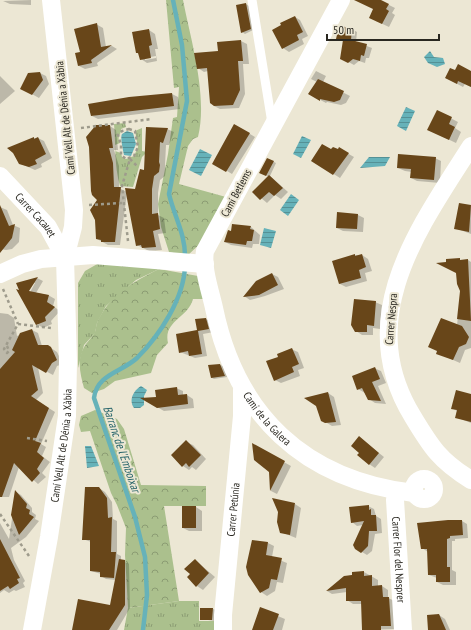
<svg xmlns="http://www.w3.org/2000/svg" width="471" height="630" font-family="'PT Sans Narrow',sans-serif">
<defs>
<pattern id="grass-tufts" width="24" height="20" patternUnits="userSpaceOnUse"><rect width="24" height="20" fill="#abc08d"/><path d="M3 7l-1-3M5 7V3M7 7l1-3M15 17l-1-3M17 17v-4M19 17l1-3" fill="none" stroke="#8b9c73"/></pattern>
<pattern id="forest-crowns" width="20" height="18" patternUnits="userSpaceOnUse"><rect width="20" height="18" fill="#abc08d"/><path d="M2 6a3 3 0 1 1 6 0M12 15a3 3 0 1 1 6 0" fill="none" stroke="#8b9c73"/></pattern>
<pattern id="water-rules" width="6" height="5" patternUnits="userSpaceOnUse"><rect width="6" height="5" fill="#66b2b9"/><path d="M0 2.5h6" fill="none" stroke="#549196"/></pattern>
</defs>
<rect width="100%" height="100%" fill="#ece7d4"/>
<path fill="url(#grass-tufts)" d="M125,123L126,127L121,129C122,134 116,136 120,143L115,145V151L121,153L122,157L126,159L134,156L138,147L135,131L142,128V151L147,152L142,157L133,187L120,186C114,165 116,145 114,124Z
M99,263H107L159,269L136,280L106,306L97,323L95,333L84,345L78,368V283L85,271Z
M179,601H199V621H214L216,630H124L128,608Z"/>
<path fill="url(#forest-crowns)" d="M166,0H183C191,41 208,96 198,137L193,139L188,146L179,184L226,197L203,241L187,256L169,252L161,227L158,204L168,154L173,118L177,117L179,87L174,88Z
M159,269L198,276L204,299H193C188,318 163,321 168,343L157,355L151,373L115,381L104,389L92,393L84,388C80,373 76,358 86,344C89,340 93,336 95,332C96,329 96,326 97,323C108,296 134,281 159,269Z
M95,410L117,419L124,429L141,485L206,486V506H164L179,601L128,608L125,555L126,528L117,505L111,493L90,431L81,432L79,425L81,416Z"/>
<path fill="url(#water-rules)" d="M430,51L434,57L443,58L445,64L437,67L428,63L424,57Z
M406,107L415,111L406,131L397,126Z
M127,131L133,133L136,144L131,156L124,155C123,150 120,138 122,134Z
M302,136L311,140L301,158L293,154Z
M200,149L212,155L201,176L189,170Z
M369,157H390L385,166L360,168Z
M291,194L299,200L288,216L280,210Z
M264,228L276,231L271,248L260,245Z
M141,386L147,390L144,396V405L140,408H134C128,400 134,390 141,386Z
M85,446H91L99,466L87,468Z"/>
<path fill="#0003" fill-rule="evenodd" d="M31,0V5L10,4L3,1Z
M367,0H379L395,8L392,13L395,15L389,27L376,21L374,9Z
M246,4L249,6L253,30L245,34L242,32L237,6Z
M295,17L300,20L308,36L302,39L304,44L289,52L283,48Z
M96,24L103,28L106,47L112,46L117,49L97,63L98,66L85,69L79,66L82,53Z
M340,27L352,29L357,32L356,42L372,48L369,58H366L365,63L359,61L354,65L341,58L344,41L337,38Z
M149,30L155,34L158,49H155L157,61L147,63L141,59L140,54L137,53ZM156,56V58L145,60V58Z
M241,41L247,44L249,64H243L245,94L239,108L220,109L214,106L208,71L204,72L198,68L219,51Z
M316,71L326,76L323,82L350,96L346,103L341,105L327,102L326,103L309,94L317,82L311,79Z
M456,72H471V87L465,84L463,87L446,78Z
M40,73L46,76L49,84L39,98L21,88Z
M0,76L15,91L0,104Z
M172,94L178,97L180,109L98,119L92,116Z
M437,111L458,122L455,128L461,132L456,143L435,133Z
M235,125L255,137L232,174L214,163Z
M110,126L116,130L118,150H114L119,166V188L127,192L136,190L145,171L147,128L167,129L174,132L169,145H166L165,166L166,169L165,176L160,180L158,193V215L164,218L166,233L158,234L162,250L149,251L137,245L127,193L120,245H108L97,239L99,200Z
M34,138H38L44,141L52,158L41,164L42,167L35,170L19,163Z
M340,149L354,157L340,178L313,161L332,150L338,151Z
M435,158L441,161L440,183L417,181L411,178L412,172L405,171L398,168Z
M268,159L276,163L270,176L288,192L281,199L275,195L267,203L254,192L269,177L263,174Z
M460,204L471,206V234L455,228Z
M0,207L7,210L13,225L20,228L19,242L12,249L6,250L0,249Z
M358,215L364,218L363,232L343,231L337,228Z
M251,227L260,235L259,244H253L252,248L231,245L225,242Z
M355,255H362L368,259L372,271L365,273L367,281L346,287L340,284L333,262Z
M468,260L471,262V348L465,350L460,363L437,353L457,325L461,291Z
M272,274L278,277L284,289L265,296L250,300L244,296Z
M37,278L43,281L36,293L48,295L55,299L53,306L60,311L51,321L52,324L43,328L37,324L17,284ZM33,283H35L28,296L26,295Z
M375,302L382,305L380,329L373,328V335H362L356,331Z
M0,313L8,314L14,318L17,336L32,330L38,333L42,346H48L57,352L63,364L57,366L53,375L38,367L43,393L36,400L55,412L41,444L46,447L42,456L50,462L42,473L46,477L38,484L19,467L9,497H0Z
M206,319L211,322L214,332L203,334L207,356L195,358L180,352L177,335L198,331L196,320Z
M291,349L298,352L304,368L298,370L300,376L281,383L275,380L279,357Z
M220,365L223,366L227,377L214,379L212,378L210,366Z
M374,368L381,371L386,383L378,386L386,404L375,403L369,399L365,393L358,389Z
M176,388L183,391V396L187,395L193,399L194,408L164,411L143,399L157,398Z
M328,393L334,397L341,425L332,426L322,420Z
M471,395V423L456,417L457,411L452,408Z
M360,438L384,457L375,468L369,464L360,453Z
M186,442L193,445L206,459L196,470L192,467L189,470L183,466Z
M253,445L291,466L277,494L271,491L270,471Z
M99,488L105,492L112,502L113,519L117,521V554L121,556V560L129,564L130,608L117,630H73L111,606L116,580L106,579L101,576V574L91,571V542L83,539Z
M16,492L21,495L32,508V512L36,515L35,519L39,521L26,537L11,548L14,560L25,581L23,583L25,587L16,591L14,590L9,593L4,590L0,593V523L9,539Z
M295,504L301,508L296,538L281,532Z
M368,506L374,509L376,516L381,519L382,533L375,534L372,551L367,555L362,552L363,525L357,526L352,522Z
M196,507L202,511V531H189L183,528Z
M462,521L467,524L468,538L455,539V541H452V570L456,572V585H443L437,582V578L429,575L428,552L422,548Z
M253,541L268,543L274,546L272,557L287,563L283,583L277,582L275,591L267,596L261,592Z
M195,560L215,577L203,590L197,586L191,574Z
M364,572L378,580V587L382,586L388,590V598L395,601L396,629L363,630L362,604H353L347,600V592L332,594L327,591L344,577Z
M213,609L216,610L215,621L201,619Z
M261,609L285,619L282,630H253Z
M439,615L445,619L450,630H429Z"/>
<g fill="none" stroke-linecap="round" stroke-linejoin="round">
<path stroke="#66b2b9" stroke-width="4.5" d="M173,0L182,45L187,101L169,194C174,216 186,235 185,259
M143,630L147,595L145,557L135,517L94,398C97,374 122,372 137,358C160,335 184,298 185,266"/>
</g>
<path fill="#684619" d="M354,0H381L389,4L386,9L389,11L382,24L369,18L373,9Z
M246,3L251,29L241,33L236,5Z
M295,16L303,32L297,35L299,40L282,49L272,30L281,25L280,23Z
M97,23L101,47L112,45L91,60L92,63L78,66L75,53L80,52L74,29Z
M339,26L352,28L351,40L367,44L364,56L361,55L360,61L353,59L348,63L340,59L343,40L336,39Z
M149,29L152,45L149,46L151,58L140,60L138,53H136L132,32Z
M241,40L243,61H238L240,90L233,105L214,106L210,103L207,68L197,69L194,53L218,51L217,42Z
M458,64L471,71V87L458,81L457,84L445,78L450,68L455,70Z
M40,72L43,80L32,95L20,89L28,73Z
M318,79L344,91L340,100L334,102L320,99V101L308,94Z
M172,93L174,106L91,116L88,104L129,97Z
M437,110L452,117L449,124L455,127L449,140L427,130Z
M234,124L250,133L226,172L212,164Z
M96,125H110L113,148H109L113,163L114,187H121L115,242H101V240L96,239L95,220L90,210L97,200L92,195L91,191L89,147L86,137Z
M146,127L168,128L163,143L160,142L159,162L160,165L159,172L154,176L152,189V214L158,213L160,229L153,231L156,247L142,248L141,245L136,246L125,188L135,189L140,169L144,170Z
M34,137V139L38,137L46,154L35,160L37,164L29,167L19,164L13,153L7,148Z
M322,144L331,149L333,147L338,149L339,147L349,153L333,175L311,161Z
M398,154L436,157L434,180L410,178L411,169L397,168Z
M267,158L274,161L266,176L259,173Z
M269,175L283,188L274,196L269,192L260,200L252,192Z
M459,203L471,205L469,232L454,229Z
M0,205L9,226L15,224L12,238L0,253Z
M337,212L358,214L357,229L336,228Z
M232,224L251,226L250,229L254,230L252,241H247L246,245L224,242L228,230L231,231Z
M355,254V256L362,254L366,267L359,270L361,278L339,284L332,261Z
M460,258V260L468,259L471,321L457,319L460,291L457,284L456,273L436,263L446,262V259Z
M272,273L278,285L259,295L243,297L256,281Z
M38,277L29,291L49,295L47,302L55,307L45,317L46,321L36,325L16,289L19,290L16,283Z
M354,299L376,301L374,326L367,325V332H355L351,325Z
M206,318L209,329L198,331L202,354L189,356L188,351L179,353L176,334L197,330L195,319Z
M441,318L462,326L469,337L466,344L459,347L453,360L436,354L437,351L428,347Z
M32,329L38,345H48L51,347L57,360L52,363L46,373L32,365L38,390L31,396L49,408L35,441L41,443L37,452L44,458L37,469L40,473L32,482L14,463L2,497H0V369L15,352L12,350L20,333Z
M292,348L299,364L292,367L294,372L274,381L266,361L278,357L277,354Z
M220,364L225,376L211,378L208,365Z
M375,367L380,379L372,382L381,401L368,400L362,388L357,390L352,376Z
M177,387L178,395L187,394L188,404L157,408L140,398L156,397L155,390Z
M456,390L471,394V422L455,418L457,410L451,409Z
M328,392L336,422L325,423L321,421L316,406L304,398Z
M359,436L379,453L369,465L357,455L359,453L351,446Z
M186,440L201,455L189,467L186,463L182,467L171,455Z
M252,443L285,461L270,491L269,472L254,460Z
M85,487H99L107,498L108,518L112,517L111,552H116L114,578L100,577V572L90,571V540H82Z
M15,490L27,504L26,508L30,510L29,514L34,517L19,535L11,515Z
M272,498L295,503L290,535L280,533L277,522L278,512Z
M369,505V510L371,509V515H376L377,531H369L368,546L361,553L355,549L353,545L364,521L351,523L349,507Z
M182,506H196V528H182Z
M448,520H462L463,535L450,536V538L447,539V567H450V582H436V575H428L427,549H421L417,523Z
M0,539L20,578L17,579L19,583L10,589L8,586L0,591Z
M252,540L268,542L266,555L282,558L277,580L271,579L269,588L260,593L248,575L246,567Z
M119,559L125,560V605L109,630H72L78,599L110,605Z
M195,559L209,573L196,587L187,577L190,574L184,569Z
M364,571V576L372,575V586L382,585L383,597H389L391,626H381V630H362L361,601H346V588L326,591L344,576L352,575V572Z
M260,607L279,614L273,630H252Z
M200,608H213L212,620H200Z
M439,614L446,630H428L427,615Z"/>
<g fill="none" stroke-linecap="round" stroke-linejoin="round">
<path stroke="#9e9b8c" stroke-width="2.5" stroke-dasharray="3 3" stroke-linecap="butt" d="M81,128L152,119
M129,129L135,131L138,147L134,156L126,159L121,155V145L118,135L122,131Z
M130,159L138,167
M89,205L122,203
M128,241L122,186L130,159
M3,289L18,324
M7,346L9,351L7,353L4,349L18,324L51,328
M27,438L47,441
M0,514L29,556"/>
<path stroke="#fff" stroke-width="9" d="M252,0L272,123"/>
<g stroke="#fff" stroke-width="18">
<path id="s1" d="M341,0L205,251C202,268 210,290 214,308C236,415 304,480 414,493"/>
<path d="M471,146C418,229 352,318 413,417C431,447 440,461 471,480"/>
<path id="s2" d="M0,176L48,227L65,258"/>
<path d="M0,274L22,264L41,259L93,255L205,264"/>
<circle cx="424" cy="489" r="10"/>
<path id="s3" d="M397,491L395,500L403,630"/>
<path id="s4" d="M32,630L49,537L67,416L68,361L65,258L73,227L74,210L51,0"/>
<path id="s5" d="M223,630V615L242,416V389"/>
</g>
</g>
<g text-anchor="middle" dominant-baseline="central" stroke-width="4" stroke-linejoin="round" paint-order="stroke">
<g font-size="11" fill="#292720" stroke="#ece7d4">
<text transform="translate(65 118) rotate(-96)">Camí Vell Alt de Dénia a Xàbia</text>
<text transform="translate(236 193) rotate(-62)">Camí Betlems</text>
<text stroke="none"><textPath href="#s2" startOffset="53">Carrer Cacauet</textPath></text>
<text transform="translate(391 319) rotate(-85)">Carrer Nespra</text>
<text stroke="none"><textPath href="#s1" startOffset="468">Camí de la Galera</textPath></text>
<text stroke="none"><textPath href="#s4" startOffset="187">Camí Vell Alt de Dénia a Xàbia</textPath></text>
<text stroke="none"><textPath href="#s5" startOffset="121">Carrer Petúnia</textPath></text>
<text stroke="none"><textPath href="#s3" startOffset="69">Carrer Flor del Nesprer</textPath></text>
</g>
<g font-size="12" font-style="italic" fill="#236268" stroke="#ece7d4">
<text transform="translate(122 449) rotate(71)">Barranc de l'Emboixar</text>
</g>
</g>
<path d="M327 34v6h112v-6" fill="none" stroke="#292720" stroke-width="2"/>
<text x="333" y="34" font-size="12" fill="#292720" stroke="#ece7d4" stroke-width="3" paint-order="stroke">50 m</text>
</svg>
